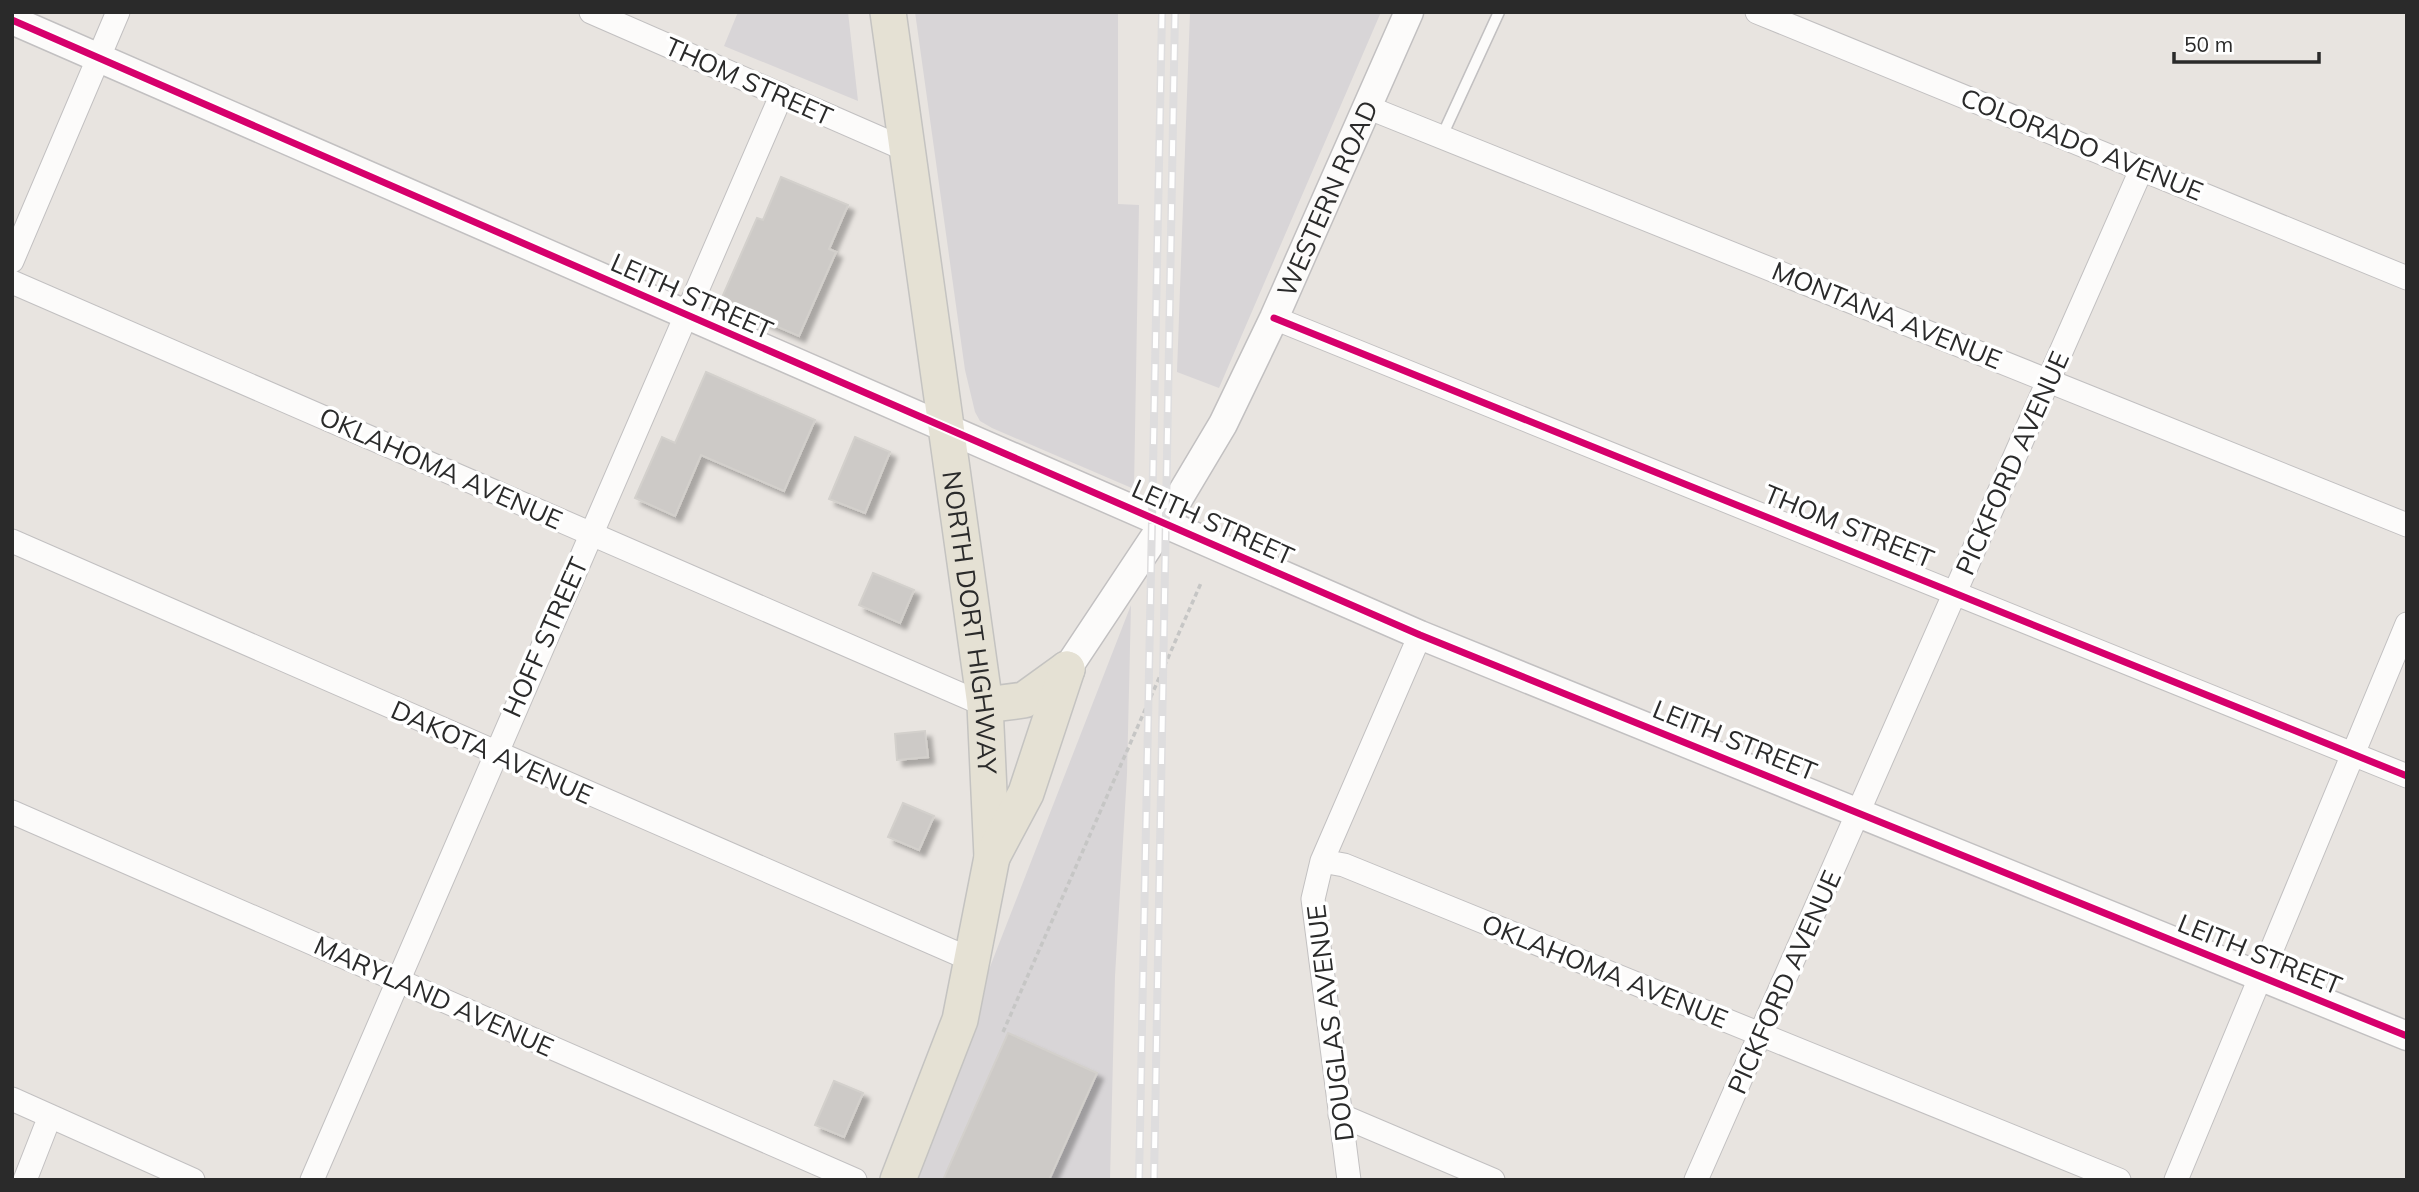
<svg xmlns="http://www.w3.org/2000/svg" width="2419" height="1192" font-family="Mulish,sans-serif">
<defs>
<filter id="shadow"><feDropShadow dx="6" dy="6" stdDeviation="2" flood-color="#0004"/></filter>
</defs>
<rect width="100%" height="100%" fill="#e8e4e0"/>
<path fill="#d8d5d7" d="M738,12H848L858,101L724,46Z
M915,12H1118V204L1139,205L1134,489L992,428L980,421L975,412L965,370Z
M1190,12H1381L1219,388L1177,372Z
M1131,605L1127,774L1115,976L1110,1180H907Z"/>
<path fill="#cdcac7" stroke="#d3d0cc" stroke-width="2" filter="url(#shadow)" d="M781,177L848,205L829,249L836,252L799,336L720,302L757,218L763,220Z
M706,372L815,420L784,491L701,455L675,516L635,498L662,437L675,443Z
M855,437L890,452L865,513L829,499Z
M873,573L914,590L900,623L859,605Z
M925,731L928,757L897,760L895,734Z
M903,803L934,816L919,850L888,837Z
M1008,1033L1097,1073L1049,1180H943Z
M834,1081L863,1093L844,1137L815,1125Z"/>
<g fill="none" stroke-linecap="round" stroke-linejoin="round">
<defs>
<path id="service" d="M1442,136L1499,12"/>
<path id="minor" d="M591,12L907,150
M1757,12L2407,278
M1367,107L2407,525
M12,261L118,12
M12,282L985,705
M1274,318L2407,776
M12,541L972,960
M12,812L855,1180
M1322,861L1344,865L2119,1180
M12,1099L193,1180
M1340,1115L1493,1180
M25,1180L50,1116
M312,1180L781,96
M1349,1180L1313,899L1322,861L1420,635
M1696,1180L2142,168
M2176,1180L2407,624"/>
<g id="tertiary">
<path d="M12,20L1420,635L2407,1036"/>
<path id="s1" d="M1067,669L1164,523L1223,424L1274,318L1409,12"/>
</g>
<g id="primary">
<path id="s2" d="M888,12L985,705L992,857L960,1020L898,1180"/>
<path d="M985,705L1024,700L1067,669"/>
<path d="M992,857L1026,793L1067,669"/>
</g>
</defs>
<use href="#service" stroke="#c2c0c1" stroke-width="13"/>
<use href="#minor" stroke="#c2c0c1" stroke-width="25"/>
<use href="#tertiary" stroke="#c2c0c1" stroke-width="31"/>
<use href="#primary" stroke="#c4c3c1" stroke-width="38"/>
<path stroke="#c6c6c5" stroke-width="3.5" stroke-dasharray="5 3.5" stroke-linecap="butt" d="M1003,1032L1201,583"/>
<use href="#service" stroke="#fcfbfa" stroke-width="10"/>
<use href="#minor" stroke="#fcfbfa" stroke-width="23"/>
<use href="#tertiary" stroke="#fcfbfa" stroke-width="28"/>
<use href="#primary" stroke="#e5e1d4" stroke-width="35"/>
<defs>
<path id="rail" d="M1139,1180L1162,12
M1154,1180L1175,12"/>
</defs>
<use href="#rail" stroke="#deddde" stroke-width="8"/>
<use href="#rail" stroke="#fff" stroke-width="5" stroke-dasharray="16" stroke-linecap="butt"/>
<defs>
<path id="cycleway" d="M12,20L1420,635L2407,1036
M1274,318L2407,776"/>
</defs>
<use href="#cycleway" stroke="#fff" stroke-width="11"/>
<use href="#cycleway" stroke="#d6006c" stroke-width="7"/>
</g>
<g text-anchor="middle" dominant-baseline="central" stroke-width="7" stroke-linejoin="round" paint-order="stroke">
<g font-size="26" fill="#2a2a2a" stroke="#fff">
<text transform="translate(749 81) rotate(24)">THOM STREET</text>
<text transform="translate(2082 144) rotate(22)">COLORADO AVENUE</text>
<text stroke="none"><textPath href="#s1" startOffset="539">WESTERN ROAD</textPath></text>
<text transform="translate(692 296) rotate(24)">LEITH STREET</text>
<text transform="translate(1887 315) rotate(22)">MONTANA AVENUE</text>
<text transform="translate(2012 463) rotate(-66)">PICKFORD AVENUE</text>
<text transform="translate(441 468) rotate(24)">OKLAHOMA AVENUE</text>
<text transform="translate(1213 522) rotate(24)">LEITH STREET</text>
<text transform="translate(1849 526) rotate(22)">THOM STREET</text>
<text stroke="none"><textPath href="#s2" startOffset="616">NORTH DORT HIGHWAY</textPath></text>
<text transform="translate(545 637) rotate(-66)">HOFF STREET</text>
<text transform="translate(1735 740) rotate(22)">LEITH STREET</text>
<text transform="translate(492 752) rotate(24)">DAKOTA AVENUE</text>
<text transform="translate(2260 954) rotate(22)">LEITH STREET</text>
<text transform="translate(1605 971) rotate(22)">OKLAHOMA AVENUE</text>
<text transform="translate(1784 982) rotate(-66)">PICKFORD AVENUE</text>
<text transform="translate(434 996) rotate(24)">MARYLAND AVENUE</text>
<text transform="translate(1330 1023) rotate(-97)">DOUGLAS AVENUE</text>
</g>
</g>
<rect width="2419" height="1192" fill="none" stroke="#2a2a2a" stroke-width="28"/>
<path d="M2174 52v10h145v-10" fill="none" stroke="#2a2a2a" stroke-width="3.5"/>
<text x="2184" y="52" font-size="21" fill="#2a2a2a" stroke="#ffffff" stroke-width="5" paint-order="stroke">50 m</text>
</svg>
